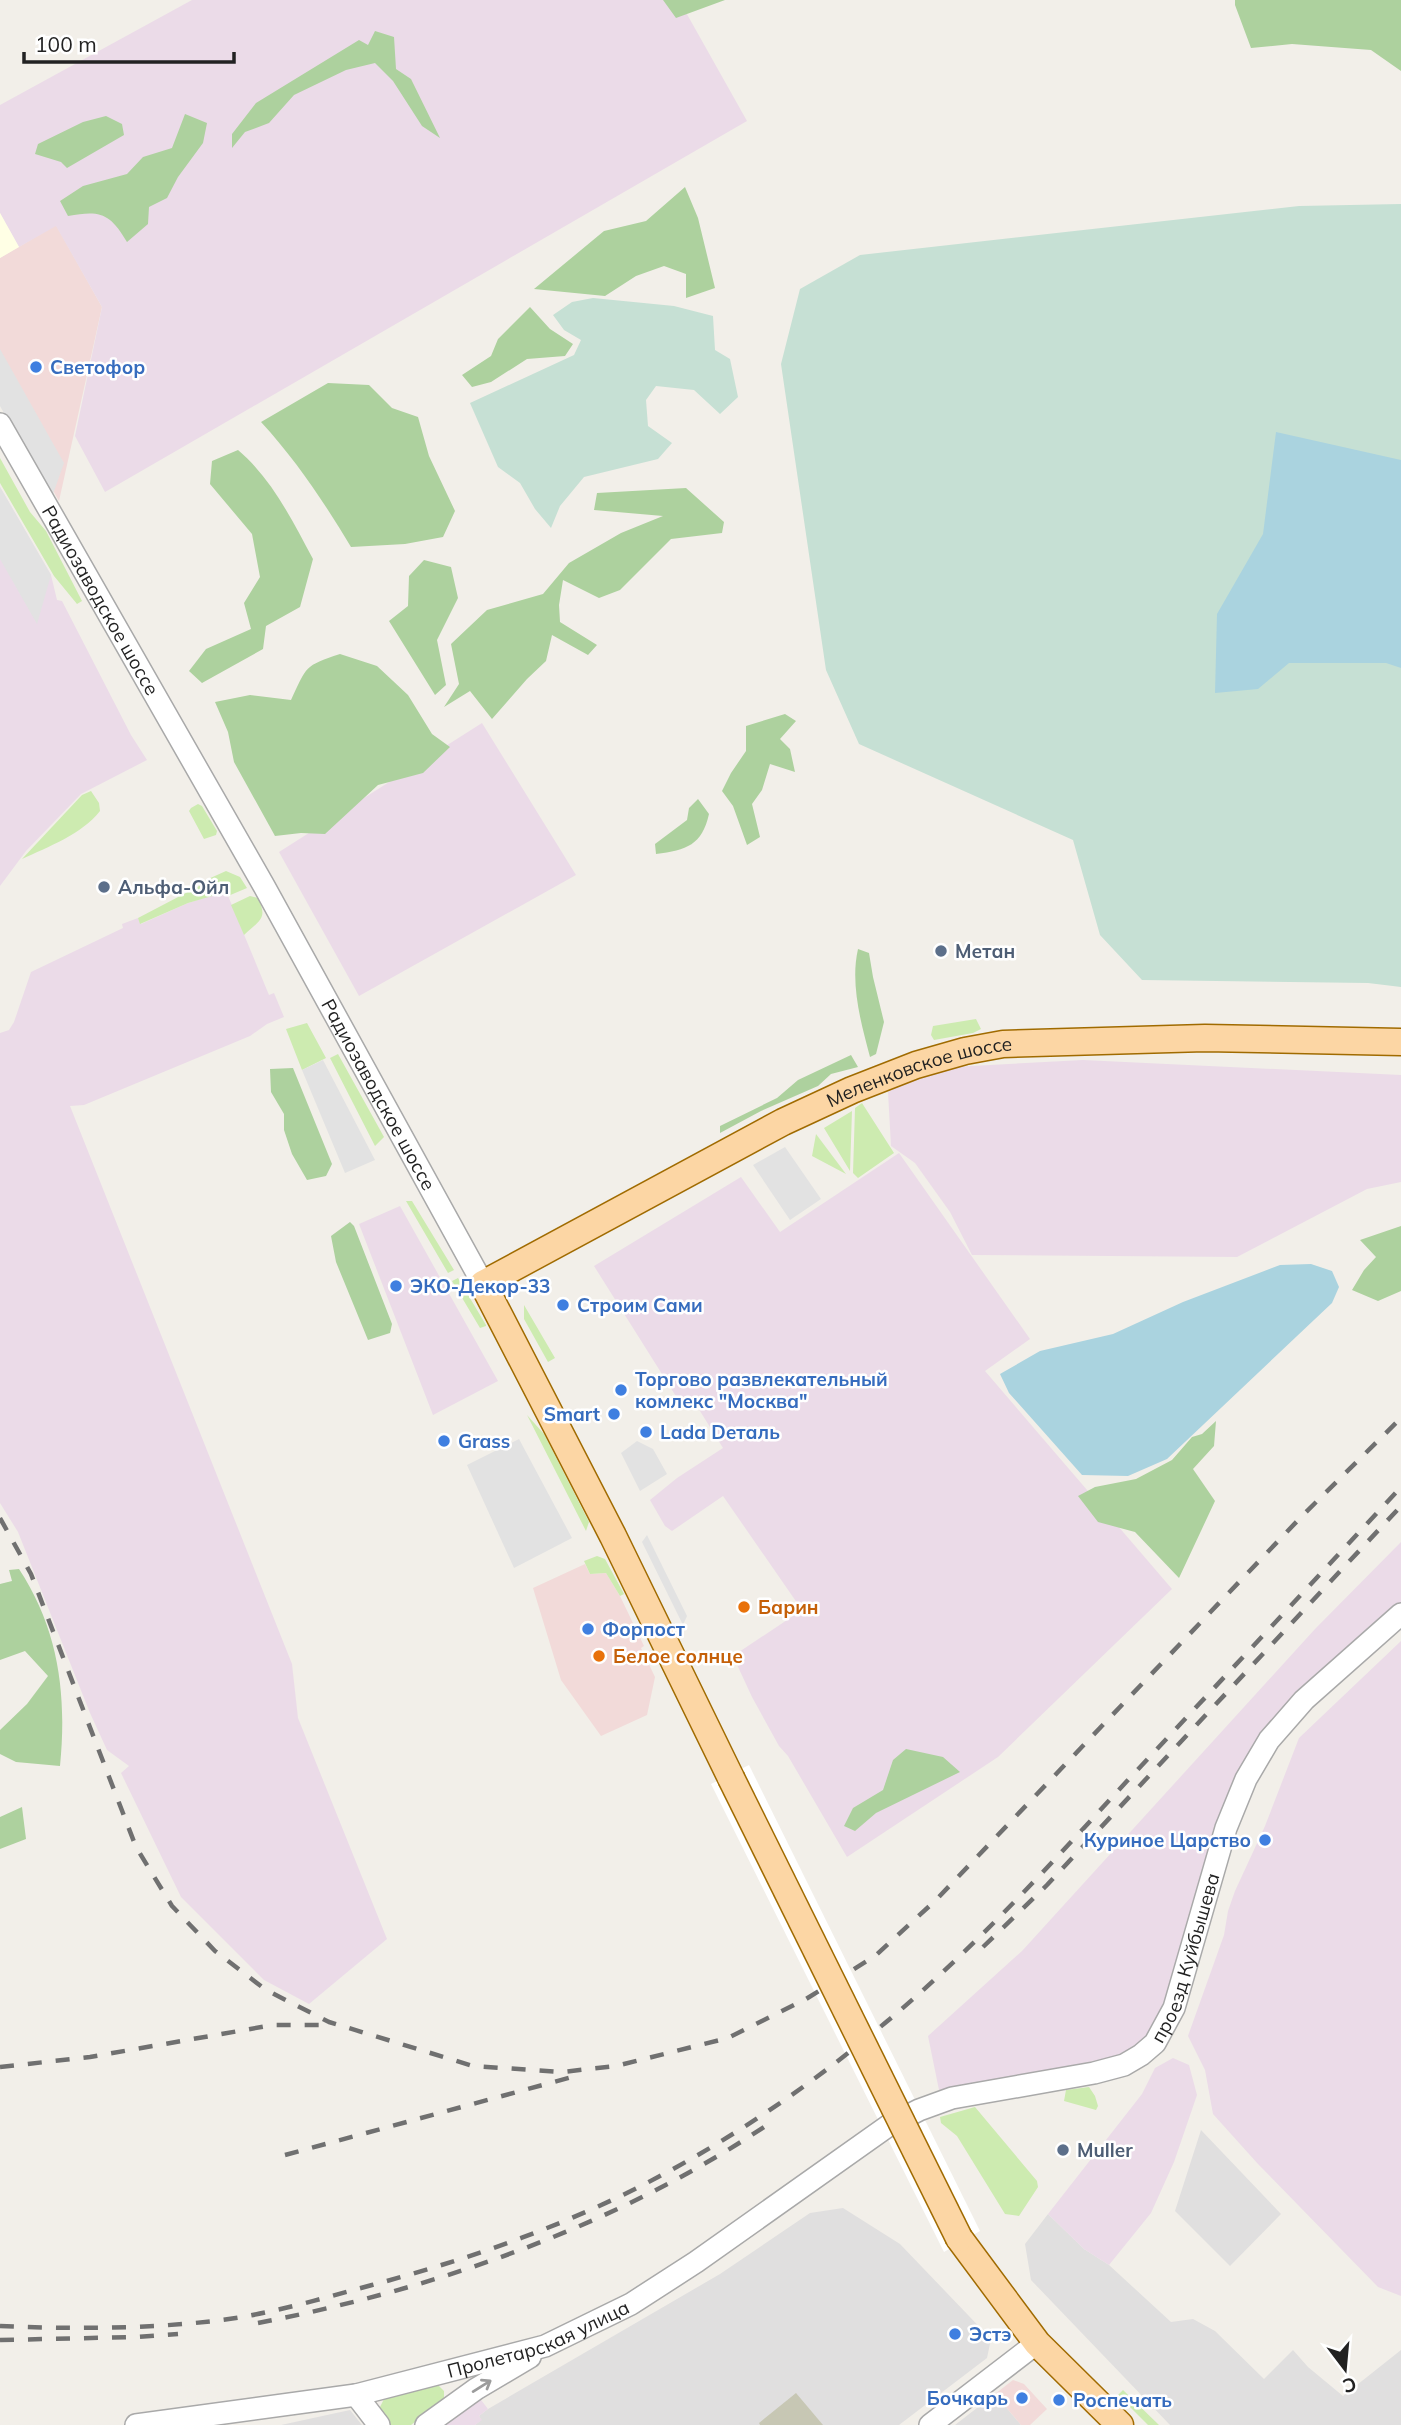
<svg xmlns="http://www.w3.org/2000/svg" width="1401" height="2425" font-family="Mulish,sans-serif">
<rect width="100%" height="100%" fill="#f2efe9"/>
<path fill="#e0dfdf" d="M1201,2130L1281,2214L1230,2266L1175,2211Z
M843,2208L900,2244L991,2339L987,2358L899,2425H475L481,2420L479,2416L488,2409L720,2274L810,2213Z
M1048,2214L1084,2249L1109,2265L1171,2322L1193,2319L1215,2331L1264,2379L1293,2350L1308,2367L1343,2396L1401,2350V2425H1170L1031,2280L1025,2244Z
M995,2394L1021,2425H955Z
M350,2410L362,2425H281Z"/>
<path fill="#f2dad9" d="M56,225L102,307L59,501L0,397V258Z
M585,1564L590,1574L606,1573L620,1596L644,1646L641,1648L655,1677L647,1715L601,1736L561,1680L533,1588Z
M1013,2380L1024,2384L1047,2409L1030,2425H1021L995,2394Z"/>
<path fill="#ebdbe8" d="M192,0H679L747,121L105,492L75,436L102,307L56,226L19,247L0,213V105Z
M0,487L51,575L57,600L62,601L131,735L147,760L81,794L26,851L0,886Z
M482,723L576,875L359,996L279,852Z
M226,891L269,995L274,993L284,1017L267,1024L250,1036L84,1105L70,1106L292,1664L298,1718L387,1939L309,2004L264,1980L181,1897L121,1773L129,1766L107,1750L90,1713L18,1532L0,1503V1033L9,1030L14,1022L31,972L123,928L122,924L138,918L141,924L188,903Z
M1083,1060L1401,1075V1182L1367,1189L1237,1257L972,1255L950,1212L915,1163L891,1146L888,1092L935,1068Z
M899,1153L1030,1339L985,1371L1172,1589L998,1757L847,1857L788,1756L779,1746L752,1697L733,1656L802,1610L723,1496L672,1531L665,1526L650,1500L677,1478L723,1448L695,1403L684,1409L594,1266L741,1177L780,1232Z
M400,1206L498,1381L433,1415L359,1224Z
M1401,1542V1603L1356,1639L1311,1681L1269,1729L1154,2033L1126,2054L1061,2068L939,2090L928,2036L1022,1951L1315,1629Z
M1401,1641V2296L1378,2287L1258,2164L1213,2114L1205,2070L1188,2036L1224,1935L1228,1911L1235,1891L1265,1826L1299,1738Z
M1173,2058L1189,2065L1197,2095L1174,2162L1151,2213L1109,2265L1084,2249L1048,2214L1142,2094L1155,2068Z
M478,2396L488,2409L479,2416L482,2420L475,2425H440Z"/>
<path fill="#ffffe5" d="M0,213L19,247L0,258Z"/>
<path fill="#c7c7b4" d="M796,2393L823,2425H760L759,2423Z"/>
<path fill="#cdebb0" d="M0,458L30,512L46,531L82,601L77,604L54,576L0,483Z
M91,791L99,803L100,811C82,834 48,847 22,859L82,795Z
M198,804L202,806L217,831L216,835L204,839L189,811L191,808Z
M226,871L240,877L247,888L228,896L226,892L188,903L140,924L138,918L203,884L206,880Z
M250,896L258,898C268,919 260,920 244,935L231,905Z
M976,1019L981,1029L973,1033L934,1040L931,1035L933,1026Z
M307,1023L326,1058L302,1070L286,1029Z
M338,1054L384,1137L375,1146L330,1058Z
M862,1103L894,1153L858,1178L853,1173L855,1108Z
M852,1111L850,1171L824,1128Z
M816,1134L846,1174L812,1156Z
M406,1201H412L454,1270L448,1273Z
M458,1278L486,1325V1326L480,1328L452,1281Z
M524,1305L555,1358L548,1362L524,1319Z
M527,1415L544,1434L589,1522L586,1531Z
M597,1556L605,1559L624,1594L620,1596L606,1573L590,1574L584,1561Z
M1089,2087L1095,2096L1098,2106L1096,2110L1064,2101L1066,2090Z
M975,2107L1037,2181L1038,2187L1019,2216L1005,2214L957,2136L941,2123L940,2117Z
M438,2385L444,2391V2399L411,2425H388L382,2417L380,2407L384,2399Z
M1123,2390L1159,2425H1148L1118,2395Z"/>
<path fill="#add19e" d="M663,0H725L676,18Z
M1235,0H1401V71L1371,50L1292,44L1251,48L1235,5Z
M375,31L394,37L396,69L411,79L440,138L422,126L393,81L375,63L346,70L294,95L269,123L245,132L232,148V134L256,103L359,40L368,45Z
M185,114L207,123L203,143L178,177L167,198L149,207L148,224L127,242C110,213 100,210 68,216L60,201L83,186L127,174L143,157L172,148Z
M106,116L122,124L124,135L67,168L61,162L35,154L38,144L83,122Z
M685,187L698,218L715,288L686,298V274L664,266L636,276L605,296L534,289L604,231L646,221Z
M530,307L550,329L573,344L565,356L527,359L491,382L472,387L462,375L491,356L498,339Z
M328,383L369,385L392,408L418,417L429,456L455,511L443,537L405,544L351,547C324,502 296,460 261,422Z
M238,450C272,479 292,520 313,559L300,607L266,626L263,649L202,683L189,671L206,649L251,629L244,603L260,577L252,534L210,484L212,461Z
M686,488L724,522L722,533L671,539L620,590L599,598L563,580L559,605L560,622L597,645L588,655L552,635L546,661L527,679L492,719L470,691L444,707L459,684L451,644L487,610L543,594L569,563L621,533L663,516L594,510L597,493Z
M424,560L451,567L458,598L437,640L446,685L435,695L389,621L408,606L409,576Z
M340,654L377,666L408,695L432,734L450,747L423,773L378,785L325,834L301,833L275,836L234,762L228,732L215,702L250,695L291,700C307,666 304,666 340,654Z
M785,714L796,721L780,739L790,749L795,772L770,764L762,790L752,804L760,837L747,845L733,806L722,791L731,773L746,751V726Z
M698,799L709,814C702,845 687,850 656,854L655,844L687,820L689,808Z
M858,949L869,953L873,977L884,1022L876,1054L870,1057C861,1023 850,984 858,949Z
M851,1055L858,1067L831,1074L818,1086L761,1111L720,1133V1126L777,1098L798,1080Z
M293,1068L332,1164L326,1176L307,1180L292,1154L284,1130V1114L271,1092L270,1069Z
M350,1222L354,1226L392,1324L390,1333L368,1340L336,1262L331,1236Z
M1401,1226V1291L1378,1301L1352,1290L1364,1270L1376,1257L1360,1240Z
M1216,1421L1214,1446L1193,1469L1215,1501L1179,1578L1135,1532L1098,1522L1078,1496L1095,1487L1136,1479L1172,1460L1192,1437L1202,1434Z
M19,1569C59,1630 67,1695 60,1766L16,1762L0,1754V1730L27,1704L48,1676L25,1651L0,1660V1584L12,1581L9,1570Z
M906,1749L943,1757L960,1772L876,1813L855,1831L844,1826L853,1808L883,1790L893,1760Z
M22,1807L26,1839L0,1849V1817Z"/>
<path fill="#c6e0d4" d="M1401,204V987L1368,983L1142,980L1100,935L1073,840L859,744L826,670L781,364L800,289L860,255L1299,206Z
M593,298L674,306L713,316L715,350L730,359L738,397L720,414L694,390L656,386L646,400L648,426L672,443L658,459L584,477L560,506L551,528L535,509L520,483L498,467L470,403L574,355L581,340L564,330L553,315L572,302Z"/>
<path fill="#e2e2e2" d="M0,349L64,463L52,497L0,406Z
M0,487L51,575L37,624L0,559Z
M323,1060L375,1160L345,1173L302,1070Z
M785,1147L821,1199L790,1220L753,1165Z
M519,1439L572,1538L514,1568L467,1465Z
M637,1441L653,1449L667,1474L640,1491L621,1453Z
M647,1535L687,1616L683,1625L642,1542Z"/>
<path fill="#aad3df" d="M1276,432L1401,460V668L1386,663H1289L1258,689L1215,693L1217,614L1263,534Z
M1311,1264L1332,1271L1339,1287L1332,1303L1167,1459L1128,1476L1082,1475L1009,1393L1000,1374L1040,1351L1113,1334L1183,1302L1280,1265Z"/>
<path fill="#fff" d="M749,1765L980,2231L944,2252L711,1784Z"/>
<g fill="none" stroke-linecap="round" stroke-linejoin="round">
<defs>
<g id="minor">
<path id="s1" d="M0,424L264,886L483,1284"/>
<path d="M356,2395L379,2425"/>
<path id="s2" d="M136,2425L356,2395L545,2346L631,2304L696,2262L888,2126L919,2110L952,2098L1094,2073L1124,2065L1141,2055L1155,2043L1174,2008L1226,1828L1246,1779L1269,1740L1304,1700L1401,1614"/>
<path d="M426,2425L476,2389L530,2357"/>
<path d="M930,2425L1037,2343"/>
</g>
<g id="major">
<path id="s3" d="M731,1778L613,1536L483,1284L783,1122L852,1090L916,1065L965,1051L1003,1044L1205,1038L1401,1042"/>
<path d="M959,2238L1037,2343L1120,2425"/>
</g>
</defs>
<use href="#minor" stroke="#a9a9a9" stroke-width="24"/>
<use href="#major" stroke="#a06b00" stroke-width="29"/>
<use href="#minor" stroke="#fff" stroke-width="21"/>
<use href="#major" stroke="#fcd6a4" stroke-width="26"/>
<path stroke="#707070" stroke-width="4.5" stroke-dasharray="14 14" stroke-linecap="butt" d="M0,1518L31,1574L136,1847L172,1906L215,1951L266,1990L329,2022L473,2066L562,2072L616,2066L728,2038L806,1999L875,1956L936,1900L1302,1516L1401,1418
M983,1947L1047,1885L1401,1506
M0,2067L90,2057L273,2025H327
M285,2155L572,2077
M258,2323C435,2289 613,2227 764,2127
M0,2326C70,2329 144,2329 214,2321C267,2315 320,2299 372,2285C462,2261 553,2230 637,2188C726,2143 809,2087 885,2023C973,1950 1050,1865 1127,1781C1219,1683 1310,1585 1401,1487
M0,2340L138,2337L178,2334"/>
<defs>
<path id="major-bridge" d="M731,1778L959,2238"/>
</defs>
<use href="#major-bridge" stroke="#a06b00" stroke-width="29" stroke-linecap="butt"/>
<use href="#major-bridge" stroke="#fcd6a4" stroke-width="26"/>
</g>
<defs><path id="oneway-shaft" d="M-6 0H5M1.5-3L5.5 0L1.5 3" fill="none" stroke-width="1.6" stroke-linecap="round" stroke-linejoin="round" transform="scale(1.75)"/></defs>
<use stroke="#9c9c9c" href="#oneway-shaft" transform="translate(482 2386) rotate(-32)"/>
<g fill="#3f7fe0" stroke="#fff" stroke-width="2.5">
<circle cx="36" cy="367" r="7"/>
<circle cx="396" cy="1286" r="7"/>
<circle cx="563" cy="1305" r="7"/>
<circle cx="621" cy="1390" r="7"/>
<circle cx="614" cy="1414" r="7"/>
<circle cx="646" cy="1432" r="7"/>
<circle cx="444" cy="1441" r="7"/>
<circle cx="588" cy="1629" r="7"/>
<circle cx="1265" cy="1840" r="7"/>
<circle cx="955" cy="2334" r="7"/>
<circle cx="1022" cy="2398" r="7"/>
<circle cx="1059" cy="2400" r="7"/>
</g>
<g fill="#5c6f8a" stroke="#fff" stroke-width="2.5">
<circle cx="104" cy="887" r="7"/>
<circle cx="941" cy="951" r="7"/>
<circle cx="1063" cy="2150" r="7"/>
</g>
<g fill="#e8710a" stroke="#fff" stroke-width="2.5">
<circle cx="744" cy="1607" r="7"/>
<circle cx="599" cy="1656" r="7"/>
</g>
<g text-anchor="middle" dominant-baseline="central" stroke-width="5" stroke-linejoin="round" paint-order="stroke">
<g font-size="19" font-weight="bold" fill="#366cbe" stroke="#fff" text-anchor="start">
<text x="50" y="367">Светофор</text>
<text x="410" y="1286">ЭКО-Декор-33</text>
<text x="577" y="1305">Строим Сами</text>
<text x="635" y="1379">Торгово развлекательный<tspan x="635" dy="22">комлекс "Москва"</tspan></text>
<text x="600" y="1414" text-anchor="end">Smart</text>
<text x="660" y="1432">Lada Dеталь</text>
<text x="458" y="1441">Grass</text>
<text x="602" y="1629">Форпост</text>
<text x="1251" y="1840" text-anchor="end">Куриное Царство</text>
<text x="969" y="2334">Эстэ</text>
<text x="1008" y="2398" text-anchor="end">Бочкарь</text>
<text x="1073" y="2400">Роспечать</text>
</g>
<g font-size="19" fill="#222" stroke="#fff">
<text stroke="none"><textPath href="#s1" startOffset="203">Радиозаводское шоссе</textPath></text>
<text stroke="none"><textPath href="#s3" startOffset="1040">Меленковское шоссе</textPath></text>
<text stroke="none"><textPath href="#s1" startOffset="770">Радиозаводское шоссе</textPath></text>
<text stroke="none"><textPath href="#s2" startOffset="1200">проезд Куйбышева</textPath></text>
<text stroke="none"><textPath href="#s2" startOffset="413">Пролетарская улица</textPath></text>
</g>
<g font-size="19" font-weight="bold" fill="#4e5e75" stroke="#fff" text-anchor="start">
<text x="118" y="887">Альфа-Ойл</text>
<text x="955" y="951">Метан</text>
<text x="1077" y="2150">Muller</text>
</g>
<g font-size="19" font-weight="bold" fill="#c56008" stroke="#fff" text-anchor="start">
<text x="758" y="1607">Барин</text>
<text x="613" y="1656">Белое солнце</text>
</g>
</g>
<g transform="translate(1345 2369) rotate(164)" stroke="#ffffff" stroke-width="5" paint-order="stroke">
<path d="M0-5L12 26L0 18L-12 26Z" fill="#222222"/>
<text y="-10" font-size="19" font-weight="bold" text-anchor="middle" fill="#222222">С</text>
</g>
<path d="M24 52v10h210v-10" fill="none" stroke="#222222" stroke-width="3.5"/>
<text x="35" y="52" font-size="21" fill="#222222" stroke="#ffffff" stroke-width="5" paint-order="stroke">100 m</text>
</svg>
